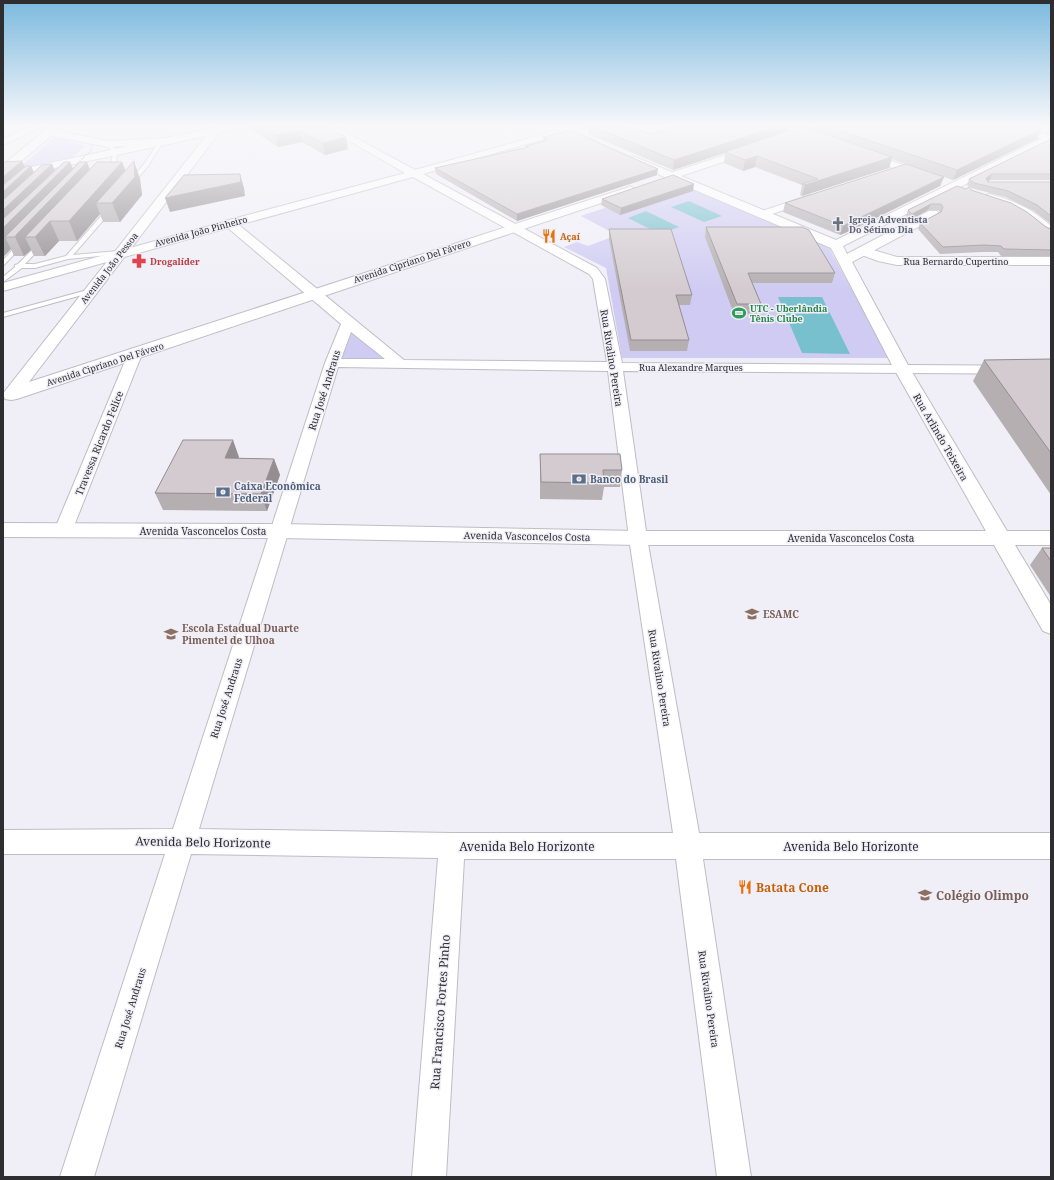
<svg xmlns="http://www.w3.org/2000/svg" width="1054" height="1180" font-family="'Noto Serif',serif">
<rect width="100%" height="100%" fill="#f0eff7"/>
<path fill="#d0cbf2" d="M55,137L85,146L67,163L12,174Z
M677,183L827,244L889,358H622L606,268L564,247L577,242L588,246L617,235L581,216Z
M353,329L392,361L334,360Z"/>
<path fill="#78c0ce" d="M689,201L722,216L704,222L671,207Z
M646,211L679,227L660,234L628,218Z
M778,297H822L850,354L802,353Z"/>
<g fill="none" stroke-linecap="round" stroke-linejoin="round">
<defs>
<path id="service" d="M106,143H110L117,153L116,166L107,175L104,173L111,166L113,153Z
M158,143L162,144L148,166L132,185H128V183L144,164Z
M108,208L113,209L73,255L118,251L120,252V254L68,259L35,268H22L3,282V277L15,267V265L18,264L40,242L45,243L25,264H35L66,256Z
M19,243L24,244L3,266V260Z
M91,289L94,291L93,292L3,317V313Z"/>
<path id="minor" d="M31,126L42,127L3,145V139Z
M323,126H334L415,170L574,126H589L423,174L597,268L605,279L622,363L1051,366V374L623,371L647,538L699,833H1051V859H703L751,1177H717L676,859H464L446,1177H412L438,858L191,854L94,1177H60L165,854H3V830L173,829L325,363L341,324L228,228L3,291V283L224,222L225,221L405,173ZM413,177L589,274L593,279L607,362L404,360L239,225ZM351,332L385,359H341ZM338,367L608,371L629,538L673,833H452L199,829Z
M1003,126H1018L1051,136V142Z
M750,147L753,148L755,150L753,152L675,178H667L666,176L667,174Z
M989,194C1013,200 1033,209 1051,226V235L1047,234L1018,212L985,199L984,197Z
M810,195L814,196L815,198L814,200L763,217L757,214L759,212Z
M863,247L897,257H1051V265H897L878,261L859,254L857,251Z
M135,350L140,351L142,354L72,531L70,536L63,537L56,536L54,531L128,354L130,351Z"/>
<path id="tertiary" d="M222,126H242L241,128L219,133L29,382L626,188L630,186L636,190L634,192L17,399L11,400L5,399L3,394L5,391L206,136L3,179V173Z
M550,126H564L599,143L594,146L590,145Z
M774,126H790L824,138L825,140L820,143L816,142Z
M1051,134V141L843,246L847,254L929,211H937L939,214L937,217L852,262L909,367L1007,531H1051V545H1015L1051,605V634L1043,631L994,545H638L280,538L3,537V523L280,524L638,531H986L893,367L831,248L627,161L626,159L631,156L635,157L836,240Z
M862,151L930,174L932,176L926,179L922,178L858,156L857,154L858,152Z"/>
<path id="secondary" d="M50,126H61L57,131L108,141L171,138L176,141L171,144L108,147L51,136L7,173L3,174V165Z"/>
</defs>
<use href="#service" stroke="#bebdc5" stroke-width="2"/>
<use href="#minor" stroke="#bebdc5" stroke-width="2"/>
<use href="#tertiary" stroke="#bebdc5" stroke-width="2"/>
<use href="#secondary" stroke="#bebdc5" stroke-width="2"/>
<use href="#service" fill="#fff" fill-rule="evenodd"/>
<use href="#minor" fill="#fff" fill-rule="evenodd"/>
<use href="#tertiary" fill="#fff" fill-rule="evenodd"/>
<use href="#secondary" fill="#fff" fill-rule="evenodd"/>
<path stroke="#a1a1a7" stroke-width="1.5" stroke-dasharray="1.5 1.5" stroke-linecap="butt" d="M71,170L92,149V145"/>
</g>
<path fill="#b5afb2" d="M246,126H326L348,149L325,155L302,142L278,147Z
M588,126H623L636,131L650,134L788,131L799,127L795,126H807L804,127L813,130L814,126H1032L1042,129L1037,139L953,180L944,177L940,186L852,230L840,235L783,212L785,203L905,164L892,159L889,168L802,196L800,195L802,185L755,167L743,171L724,163L725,153L673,170L588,134Z
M543,137L657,175L517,221L436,174L435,168L526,147V146L543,141Z
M1051,139V180H990L988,181V182H1051V224L1034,211L1005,197L971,188L967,185L969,179Z
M22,161L25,167L31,166L34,173L52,164L55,171L70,162L73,169H90L122,162L126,171L140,179L142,195L120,222H103L100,214L77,241H59L45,256H34L31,250L24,256H14L11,249L4,256H3V162Z
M966,189L971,190L1046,227L1051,229V256H1001L998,252H981L940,254L918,229L920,223L940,212L938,210H928L910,220L906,216L908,210Z
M693,191L620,215L601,205L602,199Z
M706,227L835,273L832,283H752L761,304L758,314H734L705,237Z
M609,229L692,295L690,305H679L689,340L687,351H630L609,239Z
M1051,359V495L973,381L984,360Z
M540,454L622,470L620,487H604L602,500L540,499Z
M239,457L238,458L274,459L280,475L267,511L163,510L155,493Z
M1042,548H1051V597L1030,565Z"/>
<path fill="#948e91" d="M779,126H789L788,132L673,170L674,160Z
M1042,129L1037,139L953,180L957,170Z
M299,130L302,142L278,147L276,135Z
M346,137L348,149L325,155L323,143Z
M757,156L755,167L743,171L745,160Z
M892,157L889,168L802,196L805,185Z
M22,161L26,170L31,166L37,179L52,164L57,175L70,162L75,174L87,162L94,180L50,221L59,241L45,256L35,237H25L31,250L24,256L15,237H5L11,249L4,256L3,253V177Z
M134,161L140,179L142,195L120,222L112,203Z
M122,162L129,180L96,203L100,214L77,241L69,221Z
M658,169L657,175L517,221V214Z
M240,174L244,188L245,196L170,212L165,198Z
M992,174L990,180L984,184L986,178Z
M944,177L940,186L852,230L840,235L843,226Z
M694,184L693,191L620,215L621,208Z
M931,204L928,210L910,220L912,214Z
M233,440L239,457L231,475L225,458Z
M274,459L280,475L267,511L261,494Z"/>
<path fill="#d3cbcf" stroke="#948e91" d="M261,126H326L346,137L323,143L299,130L276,135Z
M592,126H623L636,131L640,130L650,134L676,126H779L674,160Z
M802,126L892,157L805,185L802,184L818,179L757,156L745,160L725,152Z
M826,126H1032L1042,129L957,170Z
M569,130L658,169L517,214L435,168L529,147L526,146L548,140L543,137Z
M1051,139V174H992L986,178L988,182H1051V216L1037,205L1008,191L974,183L969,179Z
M22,161L3,177V162Z
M134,161L135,177L112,203H96Z
M64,162H70L3,228V219Z
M80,162H87L17,234L15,237H5Z
M97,162H122L69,221H50L35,237H25Z
M52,164L3,210V200L42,165Z
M906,164L944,177L855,220L843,226L785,203Z
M26,166H31L3,192V185Z
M240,174L241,182L165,198L184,175Z
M673,175L694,184L621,208L602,199Z
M957,186L966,189L969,187L971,190L1011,203L1027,212L1046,227L1051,229V250L1004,249L1001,246L984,245L943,247L920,223L941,212L943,207L941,204H931L912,214L908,210Z
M706,227H802L809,230L835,273H748L761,304H737Z
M609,229H671L692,295H676L689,340H631Z
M1051,359V453L984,360Z
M183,440H233L225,458L274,459L261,494L155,493Z
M540,454H620L622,470H603L604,483L541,482Z
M1042,548H1051V561Z"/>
<linearGradient id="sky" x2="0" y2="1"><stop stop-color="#7bb9de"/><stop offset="0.43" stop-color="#f8f8fb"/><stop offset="1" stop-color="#f8f8fb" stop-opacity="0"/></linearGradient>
<rect width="1054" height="291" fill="url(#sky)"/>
<defs>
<symbol id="church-bare" viewBox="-9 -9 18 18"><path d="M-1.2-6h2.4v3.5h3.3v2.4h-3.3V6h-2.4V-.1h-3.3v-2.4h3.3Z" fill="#6b7280" stroke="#f0eff7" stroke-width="2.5" paint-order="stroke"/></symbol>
<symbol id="restaurant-bare" viewBox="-9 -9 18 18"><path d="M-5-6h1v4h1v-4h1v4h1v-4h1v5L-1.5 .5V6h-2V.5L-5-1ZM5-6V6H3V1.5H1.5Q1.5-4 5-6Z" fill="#e8710a" stroke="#f0eff7" stroke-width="2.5" paint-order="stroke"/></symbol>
<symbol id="pharmacy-bare" viewBox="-9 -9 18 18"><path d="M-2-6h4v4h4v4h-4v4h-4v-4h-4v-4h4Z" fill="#e0444e" stroke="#f0eff7" stroke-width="2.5" paint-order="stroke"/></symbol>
<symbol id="stadium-bare" viewBox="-9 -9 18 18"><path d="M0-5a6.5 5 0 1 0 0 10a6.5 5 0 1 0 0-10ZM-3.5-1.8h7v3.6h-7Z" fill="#2e9e5b" stroke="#f0eff7" stroke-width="2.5" paint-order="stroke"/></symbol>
<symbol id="bank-bare" viewBox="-9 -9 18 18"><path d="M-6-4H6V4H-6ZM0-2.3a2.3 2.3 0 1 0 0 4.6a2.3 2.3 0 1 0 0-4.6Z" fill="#5c6f8a" stroke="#f0eff7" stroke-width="2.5" paint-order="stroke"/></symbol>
<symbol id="university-bare" viewBox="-9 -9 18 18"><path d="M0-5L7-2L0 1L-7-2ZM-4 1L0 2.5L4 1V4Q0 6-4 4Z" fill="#8d6e63" stroke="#f0eff7" stroke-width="2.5" paint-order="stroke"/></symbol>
<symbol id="school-bare" viewBox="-9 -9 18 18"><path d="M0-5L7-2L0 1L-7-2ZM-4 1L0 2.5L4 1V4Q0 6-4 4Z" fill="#8d6e63" stroke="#f0eff7" stroke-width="2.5" paint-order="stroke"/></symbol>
</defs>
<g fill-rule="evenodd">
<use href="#church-bare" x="828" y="214" width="20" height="20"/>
<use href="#restaurant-bare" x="539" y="226" width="20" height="20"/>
<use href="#pharmacy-bare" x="129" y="251" width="20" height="20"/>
<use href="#stadium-bare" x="729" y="303" width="20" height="20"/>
<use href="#bank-bare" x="569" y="469" width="20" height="20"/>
<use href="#bank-bare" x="213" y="482" width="20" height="20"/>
<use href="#university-bare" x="742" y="604" width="20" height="20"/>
<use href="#school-bare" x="161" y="624" width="20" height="20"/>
<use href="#restaurant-bare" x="735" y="877" width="20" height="20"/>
<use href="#school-bare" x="915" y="885" width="20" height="20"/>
</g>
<g text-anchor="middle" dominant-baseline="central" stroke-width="3" stroke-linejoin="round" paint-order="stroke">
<g font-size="9" font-weight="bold" fill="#5b616d" stroke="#f0eff7" text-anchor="start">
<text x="849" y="219">Igreja Adventista<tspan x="849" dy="10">Do Sétimo Dia</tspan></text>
</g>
<g font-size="9" fill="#2e2e31" stroke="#f0eff7">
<text transform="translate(201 231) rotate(-15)">Avenida João Pinheiro</text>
<text transform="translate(412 261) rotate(-18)">Avenida Cipríano Del Fávero</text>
<text x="956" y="261">Rua Bernardo Cupertino</text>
<text transform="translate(109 268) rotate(-52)">Avenida João Pessoa</text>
<text transform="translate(105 364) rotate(-18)">Avenida Cipríano Del Fávero</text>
<text x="691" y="367">Rua Alexandre Marques</text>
</g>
<g font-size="9" font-weight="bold" fill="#c56008" stroke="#f0eff7" text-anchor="start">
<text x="560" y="236">Açaí</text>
</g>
<g font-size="9" font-weight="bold" fill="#be3a42" stroke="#f0eff7" text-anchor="start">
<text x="150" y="261">Drogalíder</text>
</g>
<g font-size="9" font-weight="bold" fill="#27864d" stroke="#f0eff7" text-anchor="start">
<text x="750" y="308">UTC - Uberlândia<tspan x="750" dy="10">Tênis Clube</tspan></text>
</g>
<g font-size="10" fill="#2e2e31" stroke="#f0eff7">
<text transform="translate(612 358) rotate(81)">Rua Rivalino Pereira</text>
<text transform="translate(324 390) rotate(-72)">Rua José Andraus</text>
<text transform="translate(941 437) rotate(60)">Rua Arlindo Teixeira</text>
<text transform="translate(99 443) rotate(-68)">Travessa Ricardo Felice</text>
<text x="203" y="531">Avenida Vasconcelos Costa</text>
<text transform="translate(527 536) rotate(1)">Avenida Vasconcelos Costa</text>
<text x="851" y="538">Avenida Vasconcelos Costa</text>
<text transform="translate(660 678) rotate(81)">Rua Rivalino Pereira</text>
<text transform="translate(226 698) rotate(-72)">Rua José Andraus</text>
<text transform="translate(709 999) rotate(82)">Rua Rivalino Pereira</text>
<text transform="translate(130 1008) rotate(-73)">Rua José Andraus</text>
</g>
<g font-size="10" font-weight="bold" fill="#4e5e75" stroke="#f0eff7" text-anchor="start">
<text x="590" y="479">Banco do Brasil</text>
<text x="234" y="486">Caixa Econômica<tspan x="234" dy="12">Federal</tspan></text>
</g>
<g font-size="10" font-weight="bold" fill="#785e54" stroke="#f0eff7" text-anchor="start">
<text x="763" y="614">ESAMC</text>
<text x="182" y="628">Escola Estadual Duarte<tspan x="182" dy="12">Pimentel de Ulhoa</tspan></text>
</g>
<g font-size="12" fill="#2e2e31" stroke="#f0eff7">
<text transform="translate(203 842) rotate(1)">Avenida Belo Horizonte</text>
<text x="527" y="846">Avenida Belo Horizonte</text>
<text x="851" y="846">Avenida Belo Horizonte</text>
<text transform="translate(440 1012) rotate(-86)">Rua Francisco Fortes Pinho</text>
</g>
<g font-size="12" font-weight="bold" fill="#c56008" stroke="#f0eff7" text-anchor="start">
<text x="756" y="887">Batata Cone</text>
</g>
<g font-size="12" font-weight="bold" fill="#785e54" stroke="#f0eff7" text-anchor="start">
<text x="936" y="895">Colégio Olimpo</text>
</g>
</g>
<rect width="1054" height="1180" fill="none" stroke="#2e2e31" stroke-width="8"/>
</svg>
